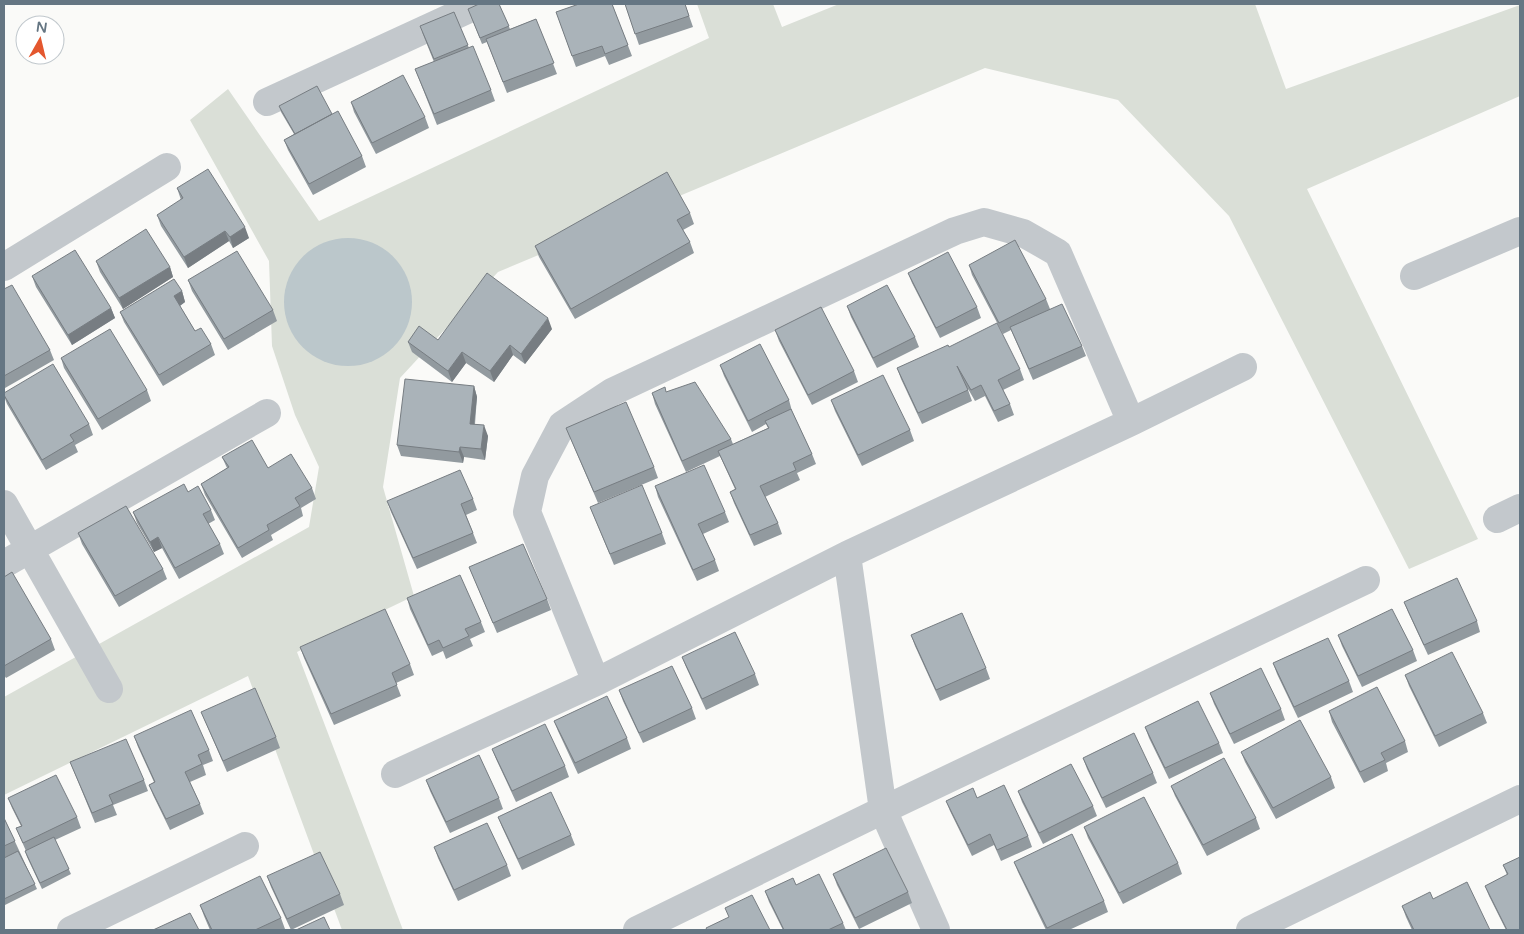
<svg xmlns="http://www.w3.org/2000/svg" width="1524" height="934" font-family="'Varela Round',sans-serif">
<rect width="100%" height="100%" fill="#fafaf8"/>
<path fill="#dadfd7" d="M697,4H773L782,27L839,4H1255L1286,89L1520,5V96L1307,189L1478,539L1409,569L1229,216L1118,100L985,68L498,272L400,378L383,487L414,596L297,652L403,930H342L248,676L4,795V697L309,527L319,467L295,415L272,346L269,261L190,120L228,89L319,221L709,38Z"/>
<path fill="#bbc7cb" d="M284 302a64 64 0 1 1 128 0a64 64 0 1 1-128 0Z"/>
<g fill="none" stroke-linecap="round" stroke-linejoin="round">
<path stroke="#c3c8cc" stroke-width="28" d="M267,102L480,4
M4,267L167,167
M1414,276L1520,231
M4,504L109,689
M1497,519L1520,508
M847,555L883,810L936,930
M4,564L267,413
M596,682L527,512L535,476L562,425L612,392L955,231L984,222L1023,233L1058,253L1131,422
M395,774L596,682L847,555L1131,422L1243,367
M71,930L245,846
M637,930L883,810L1366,580
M1250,930L1520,799"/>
</g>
<path fill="#929a9f" d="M499,4L510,29L536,19L557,74L507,93L487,42L482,44L470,14Z
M612,4L632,56L609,65L605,56L576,67L556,12Z
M625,4H685L693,27L639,45Z
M454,12L469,48L491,90L495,101L437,125L415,69L434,62L422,32Z
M351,102L425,117L429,128L376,154L354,112Z
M279,106L332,114L362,156L366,167L313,195L288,150L284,140L294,134L281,112Z
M177,188L249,238L233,248L229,241L188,268L161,226L157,215L181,200Z
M690,213L694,224L683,230L690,242L694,253L575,319L539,257L535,246Z
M96,261L170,267L173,277L123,309L100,272Z
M969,265L1046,299L1050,309L1082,346L1086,356L1033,380L1011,330L1003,334L972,275Z
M908,273L977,307L981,318L940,338L912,283Z
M32,276L111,308L115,318L72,345L36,287Z
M188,280L273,310L277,321L228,350L192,291Z
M4,289L50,350L54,360L5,388L4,386Z
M182,291L185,302L180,306L195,331L211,344L215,355L163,386L124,322L120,312Z
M847,306L915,337L919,347L877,368L851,317Z
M552,329L525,364L513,355L494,382L466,363L452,382L412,352L408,342L438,340Z
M775,330L854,371L858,382L812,405L779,341Z
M949,347L1020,369L1024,380L1003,390L1010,404L1014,415L998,422L985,396L975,401L967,387L972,401L922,424L901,379L897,368Z
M61,358L147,390L151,401L102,430L64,368Z
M720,365L789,400L792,411L812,454L816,464L797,473L800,480L765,497L778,523L782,534L754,546L734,503L730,492L735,489L720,456L686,472L655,404L652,393L667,392L731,439L733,444L768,428L766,424L752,432L724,376Z
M474,386L477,397L475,424L488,436L485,460L464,457L463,463L401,456L397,445Z
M4,393L89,424L93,435L75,445L78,452L46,470L7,404L4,396Z
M831,400L910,430L914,441L862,466L835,411Z
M566,428L654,467L658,478L598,503Z
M222,457L268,468L312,488L316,499L301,508L303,516L271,535L273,540L242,558L205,495L201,484L227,468Z
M655,486L725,512L729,522L703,534L715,560L719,571L697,581L658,497Z
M188,492L211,510L215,520L208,524L220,544L224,554L179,579L162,548L154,552L137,523L133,512Z
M473,499L477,510L466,515L477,543L417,569L391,512L387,501Z
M590,507L662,533L666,544L614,565Z
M78,533L163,569L167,579L119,607L82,544Z
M469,567L547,599L551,610L497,633Z
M4,577L51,639L55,650L6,678L4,675Z
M407,598L481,622L485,632L470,639L473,646L446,659L443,651L432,656L410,609Z
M1404,602L1477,621L1480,632L1428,655L1408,612Z
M911,635L986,668L990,679L940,701L915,646Z
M1338,635L1413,650L1417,661L1362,687L1342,646Z
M300,647L410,664L414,675L396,683L401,696L334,725L304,658Z
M682,657L755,674L759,685L706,710L686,667Z
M1273,663L1349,681L1353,692L1298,718L1277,674Z
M1405,675L1483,713L1487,723L1439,747L1409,686Z
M619,690L692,708L696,719L643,743L623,701Z
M1210,693L1281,709L1285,720L1234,744L1214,704Z
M1329,711L1405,741L1408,752L1386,763L1388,771L1364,783L1332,722Z
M201,712L276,737L280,748L227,772Z
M554,721L627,738L631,749L578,774L558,731Z
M1145,727L1219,743L1223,753L1169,779L1149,738Z
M134,736L209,750L213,761L203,765L206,775L190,782L200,804L204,814L170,830L153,795L149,785L154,782L138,747Z
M492,749L565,766L569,777L516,802L496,759Z
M1241,752L1331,777L1335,788L1276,819L1245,762Z
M1083,758L1153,773L1157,783L1106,808L1087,769Z
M70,762L144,780L148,791L113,805L117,815L95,823Z
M426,780L499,798L503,809L450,833L430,791Z
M1171,786L1256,818L1260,829L1207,856L1175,796Z
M1018,791L1093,806L1097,816L1043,844L1022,802Z
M8,798L77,817L81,828L55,840L71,874L42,889L27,857L25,851H26L16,828L21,826L12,808Z
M977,798L1028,836L1032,847L1001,861L994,845L972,856L950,811L946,801Z
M498,817L571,835L575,845L522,870L502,827Z
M4,818L37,889L5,905L4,903Z
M1084,827L1178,863L1182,874L1123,904L1088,838Z
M434,847L507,865L511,876L458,901L438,858Z
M1520,857V930H1506L1489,896L1485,886L1507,875L1503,865Z
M1014,862L1104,901L1108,912L1069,930H1046L1018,872Z
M833,874L908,892L912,903L859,929L837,885Z
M267,876L340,894L344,905L291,930L271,887Z
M796,885L843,923L846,930H783L769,902L765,891Z
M1433,899L1490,930H1412L1406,917L1402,906Z
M200,905L281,918L285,929L281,930H210L204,916Z"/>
<path fill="#777d82" d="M245,227L249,238L233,248L230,237Z
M225,231L229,241L188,268L184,257Z
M170,267L173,277L123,309L119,298Z
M182,291L185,302L178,307L174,296Z
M111,308L115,318L72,345L68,335Z
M548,318L552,329L525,364L521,354Z
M510,345L513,355L494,382L490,371Z
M462,352L466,363L452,382L448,371Z
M474,386L477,397L473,434L470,424Z
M484,425L488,436L485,460L481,449Z
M460,447L464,457L463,463L459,452Z
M158,537L162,548L154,552L150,542Z"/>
<path fill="#aab3b9" stroke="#777d82" d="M479,4H499L509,26L480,38L468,9Z
M579,4H612L628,45L605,54L602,46L572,56L556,12Z
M625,4H685L689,16L635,34Z
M454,12L468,45L434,59L420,26Z
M536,19L554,63L503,82L486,39Z
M473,46L491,90L434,114L415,69Z
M403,75L425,117L372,143L351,102Z
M317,86L332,114L295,134L279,106Z
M338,111L362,156L309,184L284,140Z
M208,169L245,227L230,237L225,231L184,257L157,215L183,198L177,188Z
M667,172L690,213L677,220L690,242L571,309L535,246Z
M146,229L170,267L119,298L96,261Z
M1015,240L1046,299L999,323L969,265Z
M75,250L111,308L68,335L32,276Z
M237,251L273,310L224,339L188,280Z
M948,252L977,307L936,328L908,273Z
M487,273L548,318L521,354L510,345L490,371L462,352L448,371L408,342L419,326L438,340Z
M174,279L182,291L174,296L195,331L201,328L211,344L159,375L120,312Z
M12,285L50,350L4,376V289Z
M887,285L915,337L873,358L847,306Z
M1062,304L1082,346L1029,369L1010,327Z
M821,307L854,371L808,395L775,330Z
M997,323L1020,369L998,380L1010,404L994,411L981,385L971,390L957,366L968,390L918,413L897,368L948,345L949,347Z
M110,329L147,390L98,419L61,358Z
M760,344L789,400L748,421L720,365Z
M53,364L89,424L70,435L74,441L42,460L4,395V393Z
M883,375L910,430L858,455L831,400Z
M405,379L474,386L470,424L484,425L481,449L460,447L459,452L397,445Z
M695,382L731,439L682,461L652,393L665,387L666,392Z
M626,402L654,467L594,492L566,428Z
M791,409L812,454L793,463L796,470L760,486L778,523L750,535L730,492L736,489L718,451L769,428L765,421Z
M252,440L268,468L291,454L312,488L295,498L300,506L267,525L269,530L238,548L201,484L229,467L222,457Z
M704,465L725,512L698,524L715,560L693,570L655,486Z
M460,470L473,499L461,504L473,533L413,558L387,501Z
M184,484L188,492L198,486L211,510L203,514L220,544L175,568L158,537L150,542L133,512Z
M642,485L662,533L610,554L590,507Z
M126,506L163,569L115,596L78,533Z
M523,544L547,599L493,623L469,567Z
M12,572L51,639L4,666V577Z
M460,575L481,622L465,629L469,636L443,648L439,640L428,645L407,598Z
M1457,578L1477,621L1424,645L1404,602Z
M385,609L410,664L392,673L397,685L331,714L300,647Z
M1392,609L1413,650L1358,676L1338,635Z
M962,613L986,668L936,690L911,635Z
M735,632L755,674L702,699L682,657Z
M1328,638L1349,681L1294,707L1273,663Z
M1452,652L1483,713L1435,736L1405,675Z
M672,666L692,708L639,733L619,690Z
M1261,668L1281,709L1230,734L1210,693Z
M1377,687L1405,741L1381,753L1385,760L1360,772L1329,711Z
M255,688L276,737L223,761L201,712Z
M607,696L627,738L575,763L554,721Z
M1198,701L1219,743L1165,768L1145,727Z
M191,710L209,750L198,755L202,764L185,772L200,804L166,819L149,785L155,782L134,736Z
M1300,720L1331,777L1273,808L1241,752Z
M545,724L565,766L512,791L492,749Z
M1134,733L1153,773L1102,798L1083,758Z
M126,739L144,780L109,795L113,804L92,813L70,762Z
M479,755L499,798L446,822L426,780Z
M1224,758L1256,818L1203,845L1171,786Z
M1071,764L1093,806L1039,833L1018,791Z
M56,775L77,817L23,843L16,828L22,826L8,798Z
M1004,785L1028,836L997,850L990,834L968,845L946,801L973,788L977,798Z
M551,792L571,835L518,859L498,817Z
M1144,797L1178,863L1119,893L1084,827Z
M4,818L15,841L4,846Z
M487,823L507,865L454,890L434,847Z
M1072,834L1104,901L1047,928L1014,862Z
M54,837L69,869L40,883L25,851Z
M886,848L908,892L855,918L833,874Z
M18,851L35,884L4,899V858Z
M320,852L340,894L287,919L267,876Z
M1520,857V930H1507L1485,886L1508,874L1503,865Z
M819,874L843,923L828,930H784L765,891L793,878L796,885Z
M260,876L281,918L255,930H212L200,905Z
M1467,882L1490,930H1414L1402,906L1430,892L1433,899Z
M752,895L770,930H707L706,928L729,917L725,908Z
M190,913L199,930H153Z
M324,917L330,930H296Z"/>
<rect width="1524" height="934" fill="none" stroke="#657683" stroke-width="10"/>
<g transform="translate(40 40) rotate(8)"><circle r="24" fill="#ffffff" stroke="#c1c8cd"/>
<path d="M0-4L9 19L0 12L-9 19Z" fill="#e4572e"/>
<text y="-8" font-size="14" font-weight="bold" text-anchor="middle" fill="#657683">N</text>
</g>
</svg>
